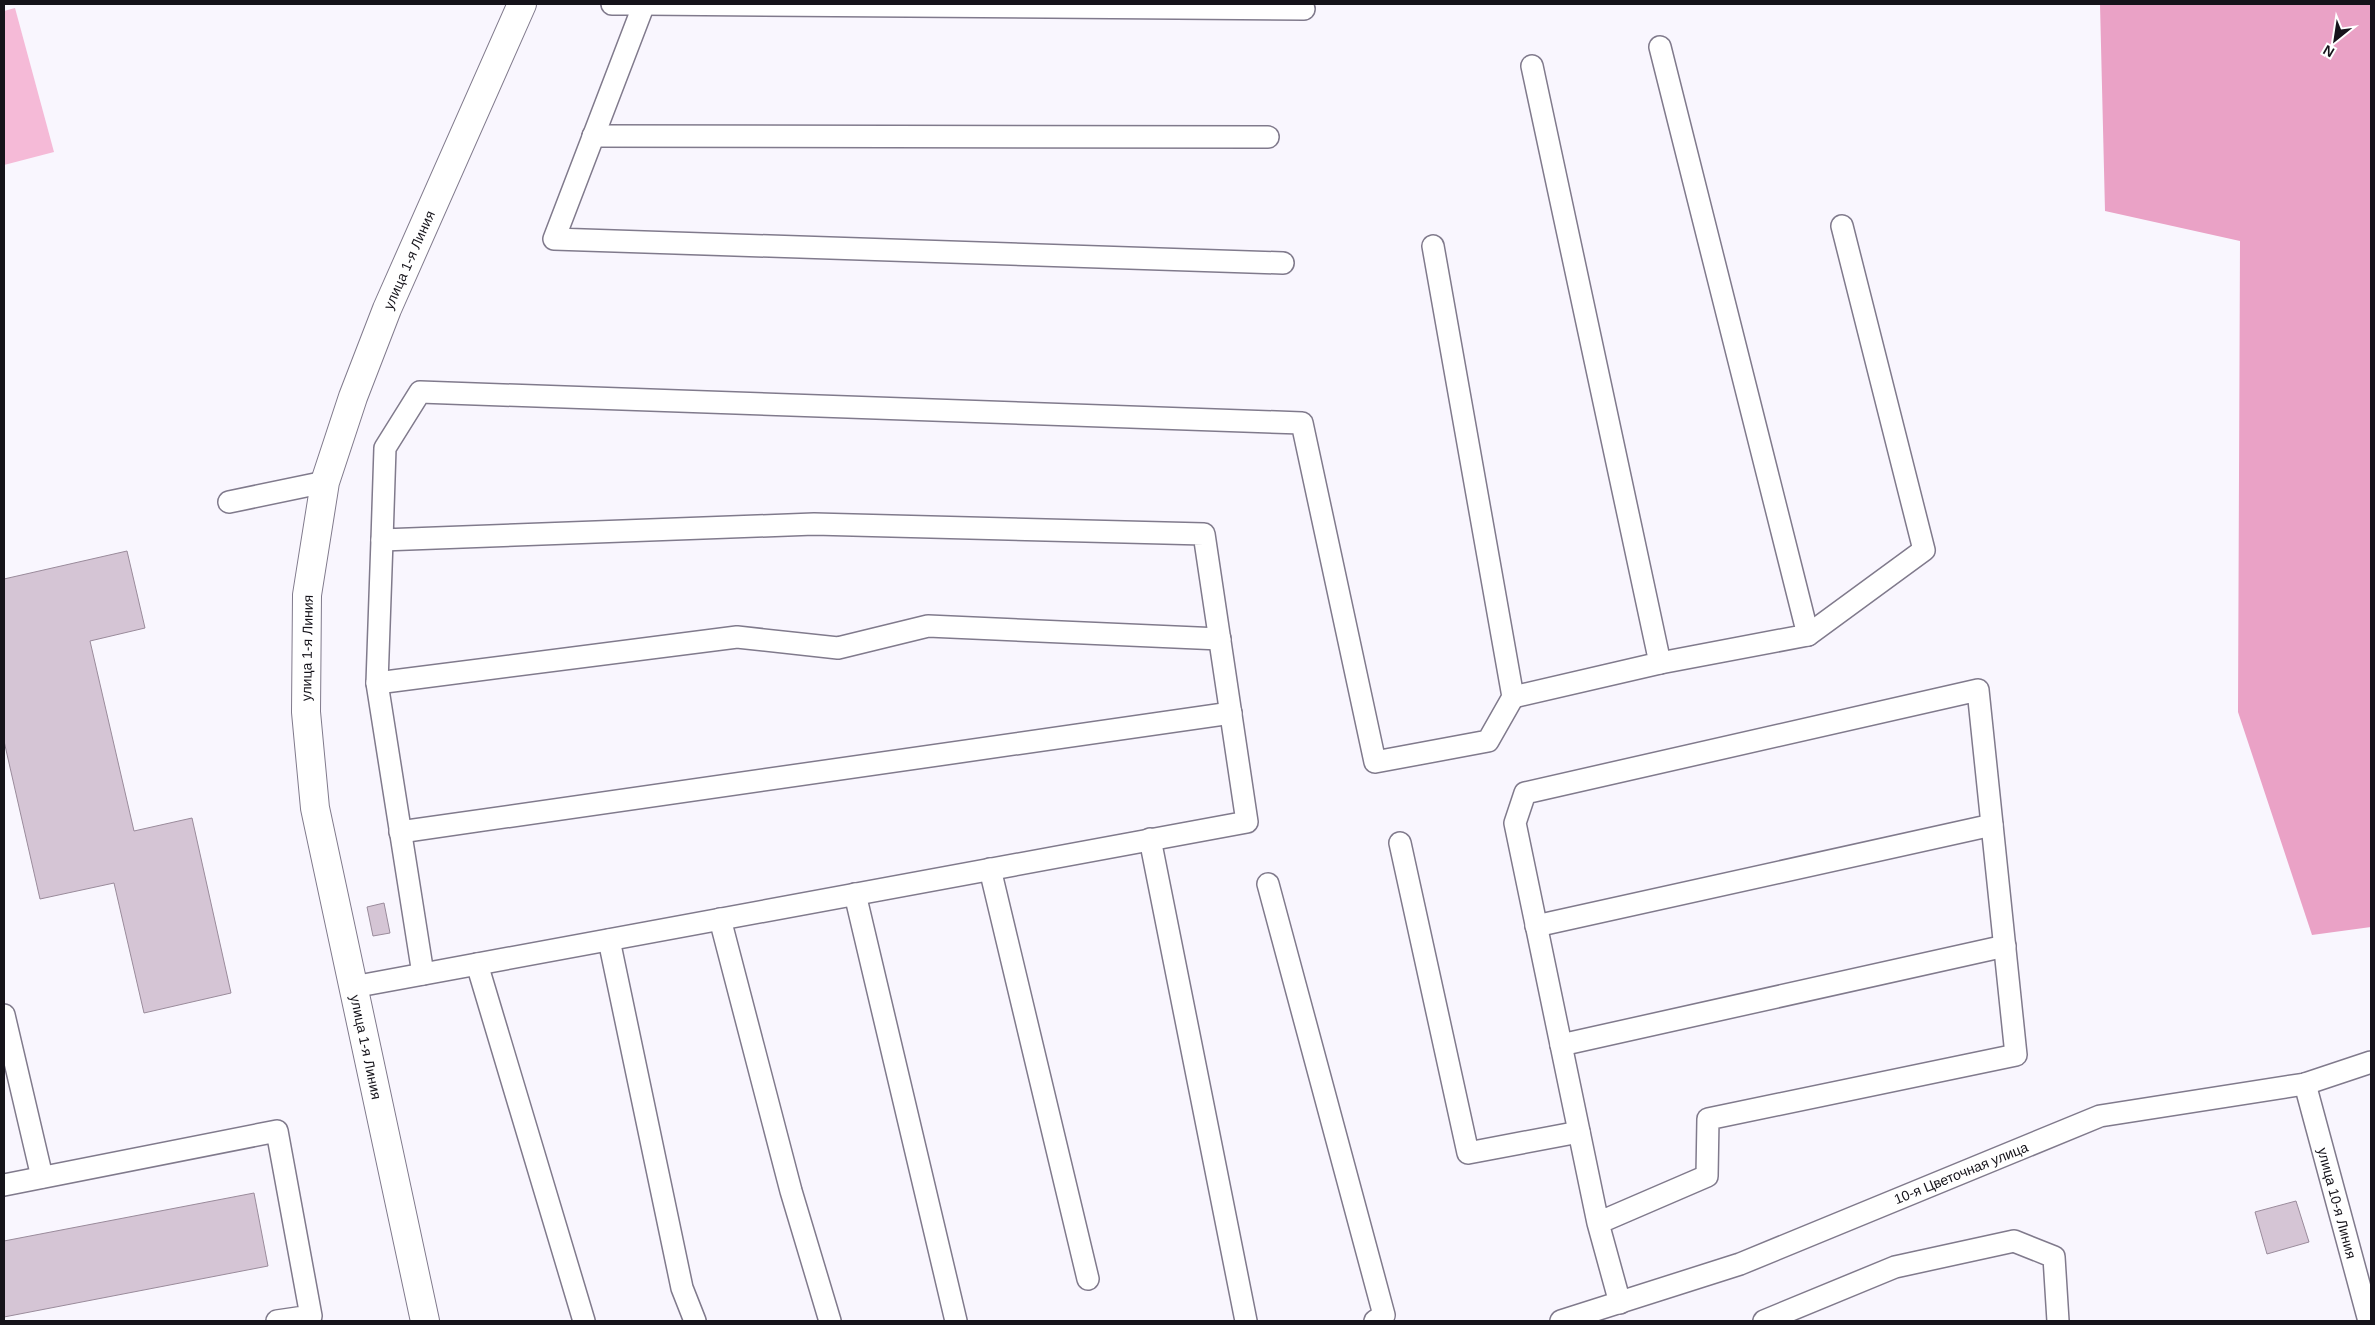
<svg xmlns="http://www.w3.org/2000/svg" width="2375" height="1325" font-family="Helvetica,sans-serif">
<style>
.green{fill:#f5bad7}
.forest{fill:#eaa2c6}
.building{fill:#d5c5d5;stroke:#9a8b9b}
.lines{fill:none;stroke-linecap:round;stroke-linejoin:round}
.service-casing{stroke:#807a8c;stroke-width:24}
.secondary-casing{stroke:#807a8c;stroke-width:30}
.service{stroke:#fff;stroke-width:21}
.secondary{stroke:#fff;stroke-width:28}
.labels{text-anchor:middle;stroke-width:4.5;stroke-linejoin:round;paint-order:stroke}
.street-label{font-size:14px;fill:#15131a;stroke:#fff}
</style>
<rect width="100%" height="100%" fill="#f9f6fe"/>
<polygon class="green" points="15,8 54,152 4,165 4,11"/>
<polygon class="forest" points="2100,4 2371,4 2371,927 2312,935 2238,712 2240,241 2105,211"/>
<g class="building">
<polygon points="127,551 145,628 90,641 134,831 192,818 231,993 144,1013 114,883 40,899 4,741 4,579"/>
<polygon points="384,903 390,933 373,936 367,907"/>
<polygon points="254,1193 268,1266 4,1317 4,1241"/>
<polygon points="2296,1201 2309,1242 2267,1254 2255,1212"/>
</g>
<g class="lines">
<defs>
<g id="service">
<polyline points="612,4 644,4 554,239 1283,263"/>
<polyline points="644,4 1304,9"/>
<polyline points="593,136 1268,137"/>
<polyline points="229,502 325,482"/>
<polyline points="382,540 377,683 423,974"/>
<polyline points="1808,635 1924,550 1842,226"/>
<polyline points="1660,663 1808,635 1660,47"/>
<polyline points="377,683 737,637 838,648 928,626 1220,639"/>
<polyline points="1513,697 1660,663 1532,66"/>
<polyline points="400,832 1231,713"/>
<polyline points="1150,839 1246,1321"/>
<polyline points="1400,843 1468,1153 1579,1132"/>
<polyline points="990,869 1088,1279"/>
<polyline points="1268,884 1384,1315 1375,1321"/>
<polyline points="855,894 956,1321"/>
<polyline points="720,919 791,1191 830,1321"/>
<polyline points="1536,926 1992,825"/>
<polyline points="609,940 682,1288 695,1321"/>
<polyline points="477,964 584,1321"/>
<polyline points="353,987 1247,822 1204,534 814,524 382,540 385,448 420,392 1302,423 1375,762 1488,741 1513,697 1433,246"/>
<polyline points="4,1015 42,1177"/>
<polyline points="1561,1045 2005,946"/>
<polyline points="2305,1084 2369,1321"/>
<polyline points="4,1185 277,1131 311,1316 277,1321"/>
<polyline points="1598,1223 1515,823 1525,793 1978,690 2016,1055 1708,1119 1707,1176 1598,1223 1620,1303"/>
<polyline points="1561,1321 1740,1264 2100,1116 2305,1084 2371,1062"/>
<polyline points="1764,1321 1895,1267 2014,1241 2054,1257 2058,1321"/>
</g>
<polyline id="secondary" points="425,1321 315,808 306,712 307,595 325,482 353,397 387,309 522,4"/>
</defs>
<use href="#service" class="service-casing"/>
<use href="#secondary" class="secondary-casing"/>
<use href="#service" class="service"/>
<use href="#secondary" class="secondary"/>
</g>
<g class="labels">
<g class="street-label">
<text transform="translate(409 260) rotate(-66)" y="5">улица 1-я Линия</text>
<text transform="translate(307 648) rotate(-89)" y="5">улица 1-я Линия</text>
<text transform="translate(366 1047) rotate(78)" y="5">улица 1-я Линия</text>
<text transform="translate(1961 1173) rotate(-22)" y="5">10-я Цветочная улица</text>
<text transform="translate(2337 1203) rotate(75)" y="5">улица 10-я Линия</text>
</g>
</g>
<rect width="2375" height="1325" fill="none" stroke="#15131a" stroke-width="10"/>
<g transform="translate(2335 40) rotate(210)" stroke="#ffffff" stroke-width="4" paint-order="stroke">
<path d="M0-4L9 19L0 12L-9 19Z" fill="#15131a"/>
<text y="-8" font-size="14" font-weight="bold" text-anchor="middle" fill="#15131a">N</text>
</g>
</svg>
